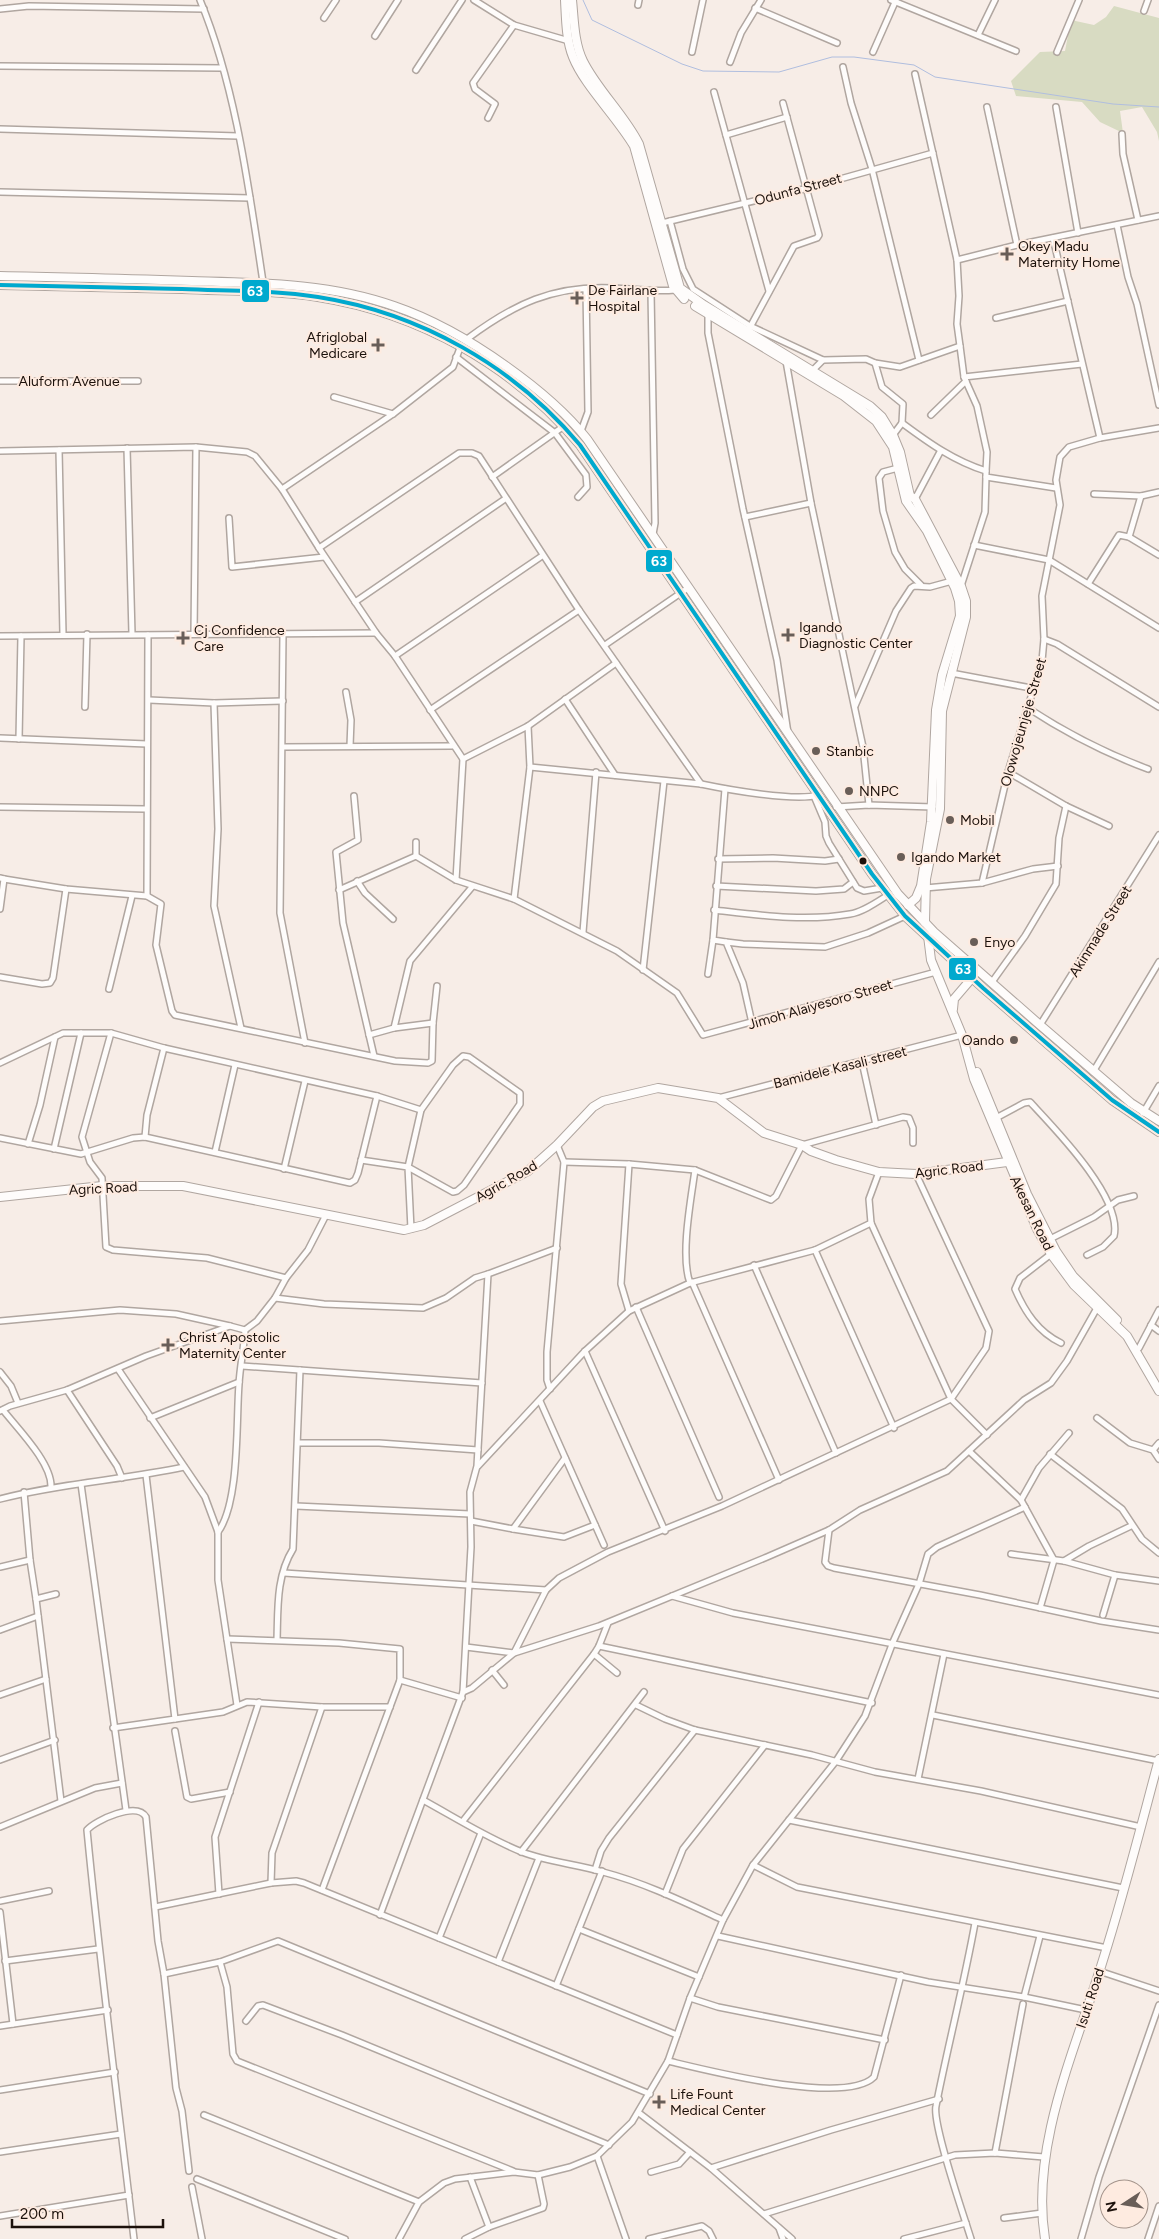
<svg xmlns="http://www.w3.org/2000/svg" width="1159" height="2239" font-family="Figtree,sans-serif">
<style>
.green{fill:#d8dbc2}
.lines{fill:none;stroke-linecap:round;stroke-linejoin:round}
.stream{stroke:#b0bedf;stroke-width:1}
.street-casing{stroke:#b0a6a0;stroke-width:8}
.secondary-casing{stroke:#b0a6a0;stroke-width:10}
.primary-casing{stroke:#b0a6a0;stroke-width:10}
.street{stroke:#fefcfb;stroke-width:5}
.secondary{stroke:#fefcfb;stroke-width:8}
.primary{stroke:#fefcfb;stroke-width:8}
.bus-1-casing{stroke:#feebe0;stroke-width:8}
.bus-1{stroke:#00a9ce;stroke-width:4}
.poi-dot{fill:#695e58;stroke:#feebe0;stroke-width:2}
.bus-dot{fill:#1c110b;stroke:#feebe0;stroke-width:2}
.labels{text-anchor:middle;stroke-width:4;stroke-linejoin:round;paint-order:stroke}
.street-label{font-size:14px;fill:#1c110b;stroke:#feebe0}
.poi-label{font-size:14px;fill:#1c110b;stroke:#feebe0;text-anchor:start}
.line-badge{stroke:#feebe0;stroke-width:2}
.badge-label{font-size:14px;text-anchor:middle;font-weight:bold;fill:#fff}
</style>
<rect width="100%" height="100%" fill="#f7ede7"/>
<polygon class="green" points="1114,6 1159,18 1159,141 1157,132 1142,107 1120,111 1123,133 1100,122 1082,102 1016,96 1011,81 1040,52 1065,51 1071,20 1094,25 1106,17"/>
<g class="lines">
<polyline class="stream" points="583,0 592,20 682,64 703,71 779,72 832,57 854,57 914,65 935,77 1113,104 1159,107"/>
<defs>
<g id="street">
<path d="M200 0C236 87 249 190 263 282"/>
<polyline points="474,0 514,25 569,41"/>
<polyline points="891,0 1016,51"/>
<polyline points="638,5 639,0"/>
<polyline points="755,8 837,43"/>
<polyline points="0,9 29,6 204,9"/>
<polyline points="1144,11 1148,0"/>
<polyline points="324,18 336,0"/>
<polyline points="978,35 995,0"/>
<polyline points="375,36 398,0"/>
<polyline points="692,52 703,0"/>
<polyline points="873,52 896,0"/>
<polyline points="1057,52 1079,0"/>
<polyline points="730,62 741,33 761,0"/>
<polyline points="0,66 222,68"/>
<polyline points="843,67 851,103 872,169 919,360"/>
<polyline points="416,70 462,0"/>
<polyline points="714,92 769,291"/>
<polyline points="987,107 1017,245"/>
<polyline points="1056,107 1078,233"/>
<polyline points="488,118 495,104 475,89 473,83 514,25"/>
<polyline points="0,129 238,136"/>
<polyline points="1122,134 1123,154 1138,220"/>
<polyline points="726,135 787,117"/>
<polyline points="0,192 250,198"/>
<polyline points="670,221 683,269 693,289 750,326 823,360"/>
<polyline points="662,223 808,188 933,153"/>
<polyline points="1117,225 1128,277 1137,304 1159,405"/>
<polyline points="1053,238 1100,438"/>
<polyline points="957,260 1017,245 1159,216"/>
<polyline points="651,292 655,523 653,534"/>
<polyline points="708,314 708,333 743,509 777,660 788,733"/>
<polyline points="996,318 1068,301"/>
<polyline points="748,331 794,246 817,238 819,235 783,103"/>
<path d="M467 339C514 304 553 285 613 288 635 289 654 292 675 290"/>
<polyline points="960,346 964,377 977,406 987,452 986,471"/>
<polyline points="456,357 555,433 586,475 587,487 578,497"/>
<polyline points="786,361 811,503 863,747 869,805"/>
<polyline points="875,363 882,387 903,404 902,423 893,435"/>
<polyline points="813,370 823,360 866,359 875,363 900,367 960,346 957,324 959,296 957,260 915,74"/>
<polyline points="964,377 1082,364"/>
<polyline points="0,381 138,381"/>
<polyline points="334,397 393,414"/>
<polyline points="931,415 966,381"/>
<path d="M902 423C929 443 954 461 986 471V477L1056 488"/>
<polyline points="581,431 588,412 586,289 584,289"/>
<polyline points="127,448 132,634"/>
<polyline points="59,450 63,634"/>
<polyline points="0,451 196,447 247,452 255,456 282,489 319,548 376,633 395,656 463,759 456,880"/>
<polyline points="898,468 883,472 879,478 883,511 895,552 905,569 921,585"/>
<polyline points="492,477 564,426"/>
<polyline points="282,489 393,414 453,367 461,345"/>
<polyline points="1094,494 1141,496 1159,492"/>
<polyline points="915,499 940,452"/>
<polyline points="745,517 811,503"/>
<polyline points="229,518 232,567 324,557"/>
<polyline points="1129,537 1141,496"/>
<polyline points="974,545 1049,560 1159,628"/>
<polyline points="319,548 459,453 472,453 479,456 579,610 701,784"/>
<polyline points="1088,584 1119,535 1129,537 1159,555"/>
<polyline points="961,586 985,512 986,477"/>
<polyline points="355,602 505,499"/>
<polyline points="194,634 196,447"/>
<polyline points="283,634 280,913 305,1043"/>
<polyline points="0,636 376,633"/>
<polyline points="1044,639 1057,644 1159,707"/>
<polyline points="605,645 688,588"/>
<polyline points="395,656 542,556"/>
<polyline points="951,673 1031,688"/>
<polyline points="346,692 351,720 350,746"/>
<polyline points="565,699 615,775"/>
<polyline points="149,700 214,703 283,701"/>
<polyline points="214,703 218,829 214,906 241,1028"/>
<polyline points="855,706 896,611 911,588 914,586 930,587 952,581"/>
<polyline points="85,707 87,634"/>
<path d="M1028 708C1066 733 1105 753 1148 769"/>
<polyline points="430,710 579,610"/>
<polyline points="0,738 147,744"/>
<polyline points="19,739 21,636"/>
<polyline points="283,747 452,746"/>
<polyline points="463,759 528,726 616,663"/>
<path d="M530 767 701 784C725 789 795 802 818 795"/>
<polyline points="1008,772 1066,806 1109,826"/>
<polyline points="725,789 713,940 726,942 743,983 752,1023"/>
<polyline points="354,796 358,840 336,852 343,923 374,1056"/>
<polyline points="814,796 825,822 826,836 829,843 857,888 864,891 882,888"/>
<polyline points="0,807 146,809"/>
<polyline points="836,807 869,805 933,807"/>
<polyline points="416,856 416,842"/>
<polyline points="718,859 773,858 825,861 839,859"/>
<polyline points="0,878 4,879 0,909"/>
<polyline points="4,879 66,889 147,896 161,904 156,945 172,1011 175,1015 395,1061 428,1063 432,1061 433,1023 437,986"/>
<polyline points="357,881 365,893 393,919"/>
<polyline points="982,883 1008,772 1042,661 1044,639 1042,596 1060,505 1056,480 1060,457 1069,447 1100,438 1159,428"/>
<polyline points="716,886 816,891 844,889 853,882"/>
<polyline points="925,888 982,883 1033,869 1058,866"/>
<polyline points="339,890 416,856 456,880 514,899 617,951 677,993 703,1035 936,972"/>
<polyline points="147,896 148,635"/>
<polyline points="514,899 530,767 528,726"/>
<path d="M714 910C758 915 805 922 850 914 863 912 877 902 888 895"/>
<polyline points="583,932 596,772"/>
<polyline points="726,942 743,944 825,947 868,933 905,916"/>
<polyline points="643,970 664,781"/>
<polyline points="708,974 713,940"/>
<polyline points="0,977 42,984 50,983 53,978 66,889"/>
<polyline points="992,982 1025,936 1056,884 1059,838 1066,806"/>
<polyline points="109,989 132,896"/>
<polyline points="1040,1025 1159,835"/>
<polyline points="394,1028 410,961 472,887"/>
<polyline points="111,1033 82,1137 90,1162 102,1178 106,1247 113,1250 207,1258 286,1278"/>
<polyline points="369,1035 394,1028 433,1023"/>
<polygon points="463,1056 469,1057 520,1093 520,1104 464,1185 457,1191 453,1192 408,1167 421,1110 453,1065"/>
<polyline points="862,1062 876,1125"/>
<polyline points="0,1063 63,1033 111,1033 164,1048 377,1096 421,1110"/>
<polyline points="1093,1072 1159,962"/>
<polyline points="718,1098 962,1035"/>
<polyline points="1143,1113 1159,1086"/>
<path d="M996 1118 1024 1103 1030 1102C1055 1129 1123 1198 1114 1236L1103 1247 1087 1255"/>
<polyline points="145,1137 147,1115 164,1048"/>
<polyline points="0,1138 81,1154 133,1138 145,1137 350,1183 355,1180 358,1173 377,1096"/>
<polyline points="28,1144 40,1105 55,1037"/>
<polyline points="54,1149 81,1033"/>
<polyline points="215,1152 235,1065"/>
<polyline points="361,1160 408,1167 411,1229"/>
<polyline points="564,1162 629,1164 695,1170 771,1200 776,1196 802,1145 903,1117 909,1118 913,1128 913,1143"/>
<polyline points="284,1169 305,1081"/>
<polyline points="871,1223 951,1399 987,1435"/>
<polyline points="1050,1239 1094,1217 1118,1200 1134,1196"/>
<polyline points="815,1250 894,1428"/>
<path d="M1051 1254 1020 1278 1015 1289C1025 1312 1038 1332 1061 1343"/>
<polyline points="754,1265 836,1453"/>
<polyline points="692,1282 779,1480"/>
<path d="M690 1283C680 1256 691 1199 695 1170"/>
<polyline points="275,1298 324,1304 423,1308 446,1298 475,1278 488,1274"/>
<polyline points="636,1307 719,1497"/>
<polyline points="629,1311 621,1284 629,1164"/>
<polyline points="0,1321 120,1310 176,1314 230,1326"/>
<polyline points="1151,1325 1159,1331"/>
<polyline points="1139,1348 1159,1310"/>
<polyline points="585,1351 665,1531"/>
<polyline points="242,1366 482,1383"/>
<polyline points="118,1369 205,1497 218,1532 218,1580 237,1705"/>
<polyline points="0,1372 11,1386 18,1403"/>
<polyline points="550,1389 547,1380 547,1352 564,1162 557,1145"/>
<polyline points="67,1390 117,1466 122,1478"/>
<polyline points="540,1401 604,1545"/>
<path d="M3 1410C18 1429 52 1463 51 1487"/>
<polyline points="0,1411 10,1406 67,1390 146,1356 230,1326 245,1330"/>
<polyline points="150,1418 239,1382"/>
<polyline points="1097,1418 1130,1443 1153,1450 1159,1459"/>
<polyline points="298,1443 379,1443 478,1450"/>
<polyline points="1153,1450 1159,1443"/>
<polyline points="969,1451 1021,1500 1054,1560 1040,1608"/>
<polyline points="1050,1454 1122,1509 1142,1539 1159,1553"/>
<polyline points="565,1458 513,1529 564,1537 595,1525"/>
<polyline points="478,1466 585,1351 629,1311 690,1283 815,1250 871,1223 869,1199 879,1172"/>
<polyline points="81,1484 126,1810"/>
<polyline points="24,1492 30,1560 36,1599 56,1594"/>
<path d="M0 1499C61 1483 123 1480 184 1467"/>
<polyline points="1021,1500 1039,1468 1069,1433"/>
<polyline points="296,1506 470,1514"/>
<polyline points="471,1521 513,1529"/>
<polyline points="829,1530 825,1562 828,1566 834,1568 980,1595 1101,1621 1159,1630"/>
<path d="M218 1532C240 1502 236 1421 239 1384 240 1366 244 1348 245 1330L257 1321 275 1298 286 1278 308 1250 326 1215"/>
<polyline points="1011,1554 1064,1561 1115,1575 1159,1581"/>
<polyline points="1064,1561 1089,1546 1131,1526"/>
<polyline points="0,1567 30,1560"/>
<polyline points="284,1573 546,1590"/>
<polyline points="672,1596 733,1613 1159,1695"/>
<polyline points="36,1599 61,1801"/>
<polyline points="1103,1615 1115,1575"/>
<polyline points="0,1630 38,1616"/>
<polyline points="227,1639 339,1643 400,1649 400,1680 322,1890"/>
<path d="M277 1640C278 1609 276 1576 293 1549L300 1370"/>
<polyline points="599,1646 872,1703"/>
<polyline points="466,1647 514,1653 546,1590 559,1578 608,1552 722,1506 951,1399 986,1348 989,1331 916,1174"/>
<polyline points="594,1654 617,1673"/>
<polyline points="492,1670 504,1685"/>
<polyline points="400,1680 462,1698"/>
<polyline points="463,1692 472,1688 514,1653 599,1626 767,1557 829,1530 860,1510 947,1471 1024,1400 1051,1383 1067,1361 1097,1308"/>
<polyline points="0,1695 46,1679"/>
<polyline points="636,1705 665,1719 695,1730 812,1755 875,1772 981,1791 1141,1827"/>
<polyline points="933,1715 1159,1761"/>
<polyline points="175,1719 223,1712 247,1702 322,1707 390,1707"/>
<polyline points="113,1728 175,1719 146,1475"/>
<polyline points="175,1731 187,1797 191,1799 230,1792"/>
<polyline points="0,1760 55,1740"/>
<polyline points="918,1779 944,1654"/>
<path d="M423 1800C456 1818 487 1838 522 1852 548 1862 576 1864 603 1872 645 1883 684 1902 723 1920"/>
<polyline points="789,1820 1123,1888"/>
<polyline points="463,1821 594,1654 599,1646 608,1623"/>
<polyline points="0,1827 95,1788 122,1783"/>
<polyline points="521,1852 644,1692"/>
<polyline points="753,1865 797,1887 1107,1948"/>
<polyline points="595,1870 601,1851 609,1838 695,1730"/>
<polyline points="271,1883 272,1853 322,1707"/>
<polyline points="219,1894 215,1837 259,1702"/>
<polyline points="665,1894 683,1849 765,1745"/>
<polyline points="0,1901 49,1891"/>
<polyline points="155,1907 271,1883 296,1881 304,1883 677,2035"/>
<polyline points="0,1912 13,2024"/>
<polyline points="380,1915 463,1692 471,1547 470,1492 477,1466 488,1274 557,1248"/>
<polyline points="579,1929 699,1977"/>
<polyline points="718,1936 928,1982 1024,1997 1086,2010"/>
<polyline points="439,1938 481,1833"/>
<polyline points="5,1961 98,1949"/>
<polyline points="220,1962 227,1987 233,2054 237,2061 513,2171"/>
<polyline points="498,1962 539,1858"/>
<polyline points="1099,1971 1159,1991"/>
<polyline points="164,1974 220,1962 278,1941 650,2094"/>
<polyline points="556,1986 602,1871"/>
<polyline points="1024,1997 1040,1936"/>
<polyline points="690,1998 718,2007 885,2040"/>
<polyline points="246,2021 258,2006 263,2005 342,2035 609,2145"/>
<polyline points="0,2026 108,2010"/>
<path d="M668 2061C706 2070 845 2106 874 2077L901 1975"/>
<polyline points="0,2090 115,2072"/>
<polyline points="639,2113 711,2168 792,2239"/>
<polyline points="204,2115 419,2202"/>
<polyline points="0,2152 121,2134"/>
<polyline points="995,2153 1023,2004"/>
<polyline points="597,2156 626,2239"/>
<polyline points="711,2168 831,2130 939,2099"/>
<polyline points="651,2172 679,2164 690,2152"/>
<polyline points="470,2177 489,2227"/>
<polyline points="197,2179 345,2239"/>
<polyline points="192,2187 202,2239"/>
<polyline points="764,2214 955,2155 995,2153 1044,2157"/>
<polyline points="0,2216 129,2195"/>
<polyline points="1004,2218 1042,2213"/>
<polyline points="779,2228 783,2239"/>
<path d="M134 2239C118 2103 100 1966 87 1830 96 1820 137 1801 146 1817L158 1941 164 1974 176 2088 182 2111 189 2171"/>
<polyline points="399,2239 419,2202 444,2183 455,2179 514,2172 538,2175 570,2167 597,2156 632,2122 668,2061 690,1998 723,1920 753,1865 836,1761 865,1716 893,1642 919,1584 928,1554 937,1547 1025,1507"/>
<polyline points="465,2239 489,2227 543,2208 544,2204 538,2175"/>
<polyline points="649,2239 702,2226 709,2231 713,2239"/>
<polyline points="904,2239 966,2223"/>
<path d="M971 2239C964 2216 932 2124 936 2106 948 2045 964 1984 975 1923"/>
<polyline points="1081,2239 1099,2177 1159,2005"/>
<polyline points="1148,2239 1159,2206"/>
</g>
<g id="secondary">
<path d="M565 0C566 18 566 40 573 57 584 85 617 117 634 146L673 286 684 299"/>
<path d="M572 0C574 19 574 43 583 61 598 91 624 114 639 144L680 288 704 305 870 406 882 417 893 435 900 452 910 496 915 499 961 586 966 601V617L942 711 940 809 926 879 925 922"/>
<polyline points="695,306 844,396 876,421 893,447 906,501 927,531 955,588 959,601 960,616 942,675 936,710 931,822 921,886 916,898 908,905"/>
<polyline points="928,936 931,960 962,1035 974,1079 1037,1229 1051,1254 1074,1285 1127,1336 1159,1391"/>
<polyline points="953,1009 954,999 972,978"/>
<polyline points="977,1072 1027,1194 1056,1251 1073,1276 1117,1320"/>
<polyline points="0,1197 102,1186 183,1186 404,1230 424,1225 528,1171 557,1145 593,1107 603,1101 658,1088 718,1098 764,1133 802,1145 811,1151 836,1160 879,1172 916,1174 1007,1162"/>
<path d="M1045 2239C1030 2146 1076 2048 1103 1960 1124 1894 1141 1826 1159 1759"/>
</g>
<g id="primary">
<path d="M0 276C64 277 128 279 192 281 261 283 329 283 394 306 435 320 471 341 506 366 537 388 564 410 587 439L898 894 934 932 1040 1025 1131 1103 1159 1121"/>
<path d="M0 285C61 286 121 288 182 289 227 291 274 290 318 297 420 313 514 366 580 445L872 874 905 916 983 988 1112 1100 1159 1132"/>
</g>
</defs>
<use href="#street" class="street-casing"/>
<use href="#secondary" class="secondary-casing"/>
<use href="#primary" class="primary-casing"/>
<use href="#street" class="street"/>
<use href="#secondary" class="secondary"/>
<use href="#primary" class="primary"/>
<defs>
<path id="bus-1" d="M0 285C61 286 121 288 182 289 227 291 274 290 318 297 420 313 514 366 580 445L872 874 905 916 983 988 1112 1100 1159 1132"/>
</defs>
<use href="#bus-1" class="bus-1-casing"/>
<use href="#bus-1" class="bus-1"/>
</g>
<g class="poi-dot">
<path d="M1004.5 246.5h5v5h5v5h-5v5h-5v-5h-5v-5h5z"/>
<path d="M574.5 290.5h5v5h5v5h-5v5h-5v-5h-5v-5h5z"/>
<path d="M375.5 337.5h5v5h5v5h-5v5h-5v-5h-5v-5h5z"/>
<path d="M785.5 627.5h5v5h5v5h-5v5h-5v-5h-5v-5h5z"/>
<path d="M180.5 630.5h5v5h5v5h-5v5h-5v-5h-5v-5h5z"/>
<circle cx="816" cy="751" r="5"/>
<circle cx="849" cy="791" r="5"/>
<circle cx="950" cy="820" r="5"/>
<circle cx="901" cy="857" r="5"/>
<circle cx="974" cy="942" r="5"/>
<circle cx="1014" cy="1040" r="5"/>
<path d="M165.5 1337.5h5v5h5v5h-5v5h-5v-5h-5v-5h5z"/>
<path d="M656.5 2094.5h5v5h5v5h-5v5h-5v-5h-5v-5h5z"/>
</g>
<circle class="bus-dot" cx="863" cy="861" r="4.5"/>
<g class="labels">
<g class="street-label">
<text transform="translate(798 189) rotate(-15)" y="5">Odunfa Street</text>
<text x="69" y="386">Aluform Avenue</text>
<text transform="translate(1023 722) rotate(-74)" y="5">Olowojeunjeje Street</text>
<text transform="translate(1100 931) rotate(-58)" y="5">Akinmade Street</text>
<text transform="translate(820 1004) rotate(-16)" y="5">Jimoh Alaiyesoro Street</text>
<text transform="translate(840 1067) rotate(-14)" y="5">Bamidele Kasali street</text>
<text transform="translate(949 1169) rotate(-7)" y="5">Agric Road</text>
<text transform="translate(506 1181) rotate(-30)" y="5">Agric Road</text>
<text transform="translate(103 1188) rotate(-3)" y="5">Agric Road</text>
<text transform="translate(1032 1213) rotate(64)" y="5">Akesan Road</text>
<text transform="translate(1090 1998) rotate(-72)" y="5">Isuti Road</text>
</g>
<g class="poi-label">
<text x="1018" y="251">Okey Madu<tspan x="1018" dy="16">Maternity Home</tspan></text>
<text x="588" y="295">De Fairlane<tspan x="588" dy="16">Hospital</tspan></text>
<text x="367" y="342" text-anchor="end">Afriglobal<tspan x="367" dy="16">Medicare</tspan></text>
<text x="799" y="632">Igando<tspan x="799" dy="16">Diagnostic Center</tspan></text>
<text x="194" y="635">Cj Confidence<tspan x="194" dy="16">Care</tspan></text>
<text x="826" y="756">Stanbic</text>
<text x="859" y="796">NNPC</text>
<text x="960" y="825">Mobil</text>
<text x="911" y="862">Igando Market</text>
<text x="984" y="947">Enyo</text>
<text x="1004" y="1045" text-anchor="end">Oando</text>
<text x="179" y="1342">Christ Apostolic<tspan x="179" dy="16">Maternity Center</tspan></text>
<text x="670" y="2099">Life Fount<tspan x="670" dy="16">Medical Center</tspan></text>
</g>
</g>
<g class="line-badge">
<rect x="241" y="279" width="29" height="24" rx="5" fill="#00a9ce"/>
<rect x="645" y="549" width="28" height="24" rx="5" fill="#00a9ce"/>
<rect x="948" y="957" width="29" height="24" rx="5" fill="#00a9ce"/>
</g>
<g class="badge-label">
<text x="255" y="296">63</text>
<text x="659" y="566">63</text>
<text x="963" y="974">63</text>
</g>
<g transform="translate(1124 2204) rotate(258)"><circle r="24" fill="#feebe0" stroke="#a4948b"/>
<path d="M0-4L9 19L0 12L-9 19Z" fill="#695e58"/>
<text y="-8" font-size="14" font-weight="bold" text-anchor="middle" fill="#1c110b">N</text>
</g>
<path d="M12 2219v8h151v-8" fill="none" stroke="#1c110b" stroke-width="2.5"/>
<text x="20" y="2219" font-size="15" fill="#1c110b" stroke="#feebe0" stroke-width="4" paint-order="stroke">200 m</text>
</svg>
